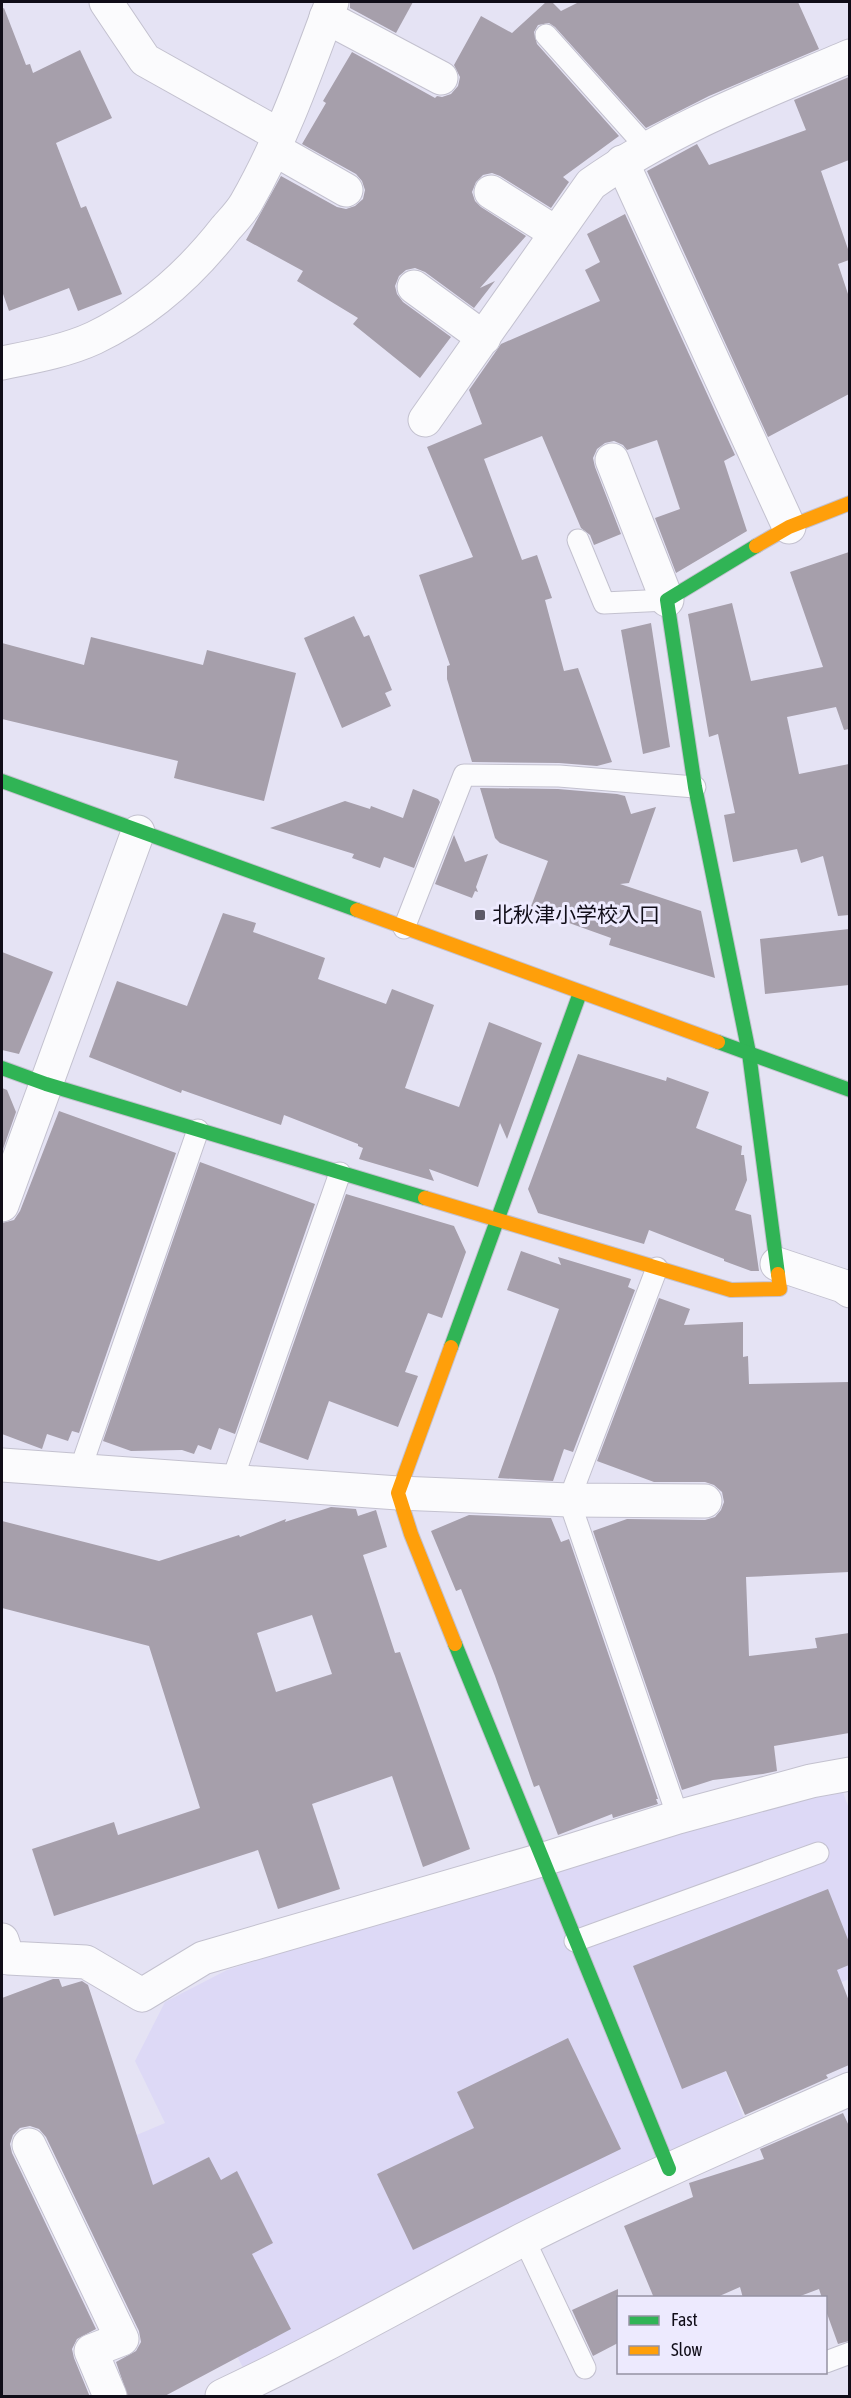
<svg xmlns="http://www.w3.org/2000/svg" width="851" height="2398" font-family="'Asap Condensed','Noto Sans JP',sans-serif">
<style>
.built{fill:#ddd9f6}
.building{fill:#a69fab;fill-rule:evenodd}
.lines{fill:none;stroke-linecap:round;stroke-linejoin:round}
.lane-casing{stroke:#c3c1cf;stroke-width:23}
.street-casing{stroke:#c3c1cf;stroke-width:35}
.fast-casing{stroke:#c3c1cf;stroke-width:16}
.slow-casing{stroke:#c3c1cf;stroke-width:16}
.lane{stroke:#fbfbfd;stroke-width:21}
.street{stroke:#fbfbfd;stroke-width:33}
.fast{stroke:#30b455;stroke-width:14}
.slow{stroke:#ff9f0a;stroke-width:14}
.poi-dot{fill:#5b5865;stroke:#edeafe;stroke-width:2}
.labels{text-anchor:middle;stroke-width:6;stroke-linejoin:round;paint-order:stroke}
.poi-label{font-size:21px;fill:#100d18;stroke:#edeafe;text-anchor:start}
</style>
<rect width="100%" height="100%" fill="#e5e3f4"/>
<polygon class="built" points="837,1776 849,1809 849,1979 712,2038 750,2133 251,2383 125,2140 165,2123 135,2061 165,2002 227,1970"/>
<g class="building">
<polygon points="350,2 413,2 396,33 350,8"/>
<polygon points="546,2 552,2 561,11 579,2 798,2 819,49 709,96 646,128 555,27 549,23 538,25 534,32 537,44 619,136 563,177 569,182 551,208 500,176 492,173 483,175 476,182 472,192 475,201 481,207 526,236 480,288 495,281 474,308 425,272 415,268 406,270 399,276 395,286 397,294 403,302 451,337 420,378 353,324 358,318 297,281 303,271 246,240 281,176 337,207 346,209 355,206 363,199 365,190 362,181 356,174 302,144 326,103 323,101 352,52 435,98 437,96 442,97 451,94 458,86 460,77 454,65 481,16 512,33"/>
<polygon points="4,8 26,65 30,64 33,73 80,50 112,118 56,143 81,208 86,206 122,294 78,311 69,288 9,311 2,291 2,9"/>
<polygon points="849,77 849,160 821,171 849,252 849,260 838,264 849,297 849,394 768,437 647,171 697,144 709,165 806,130 794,100"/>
<polygon points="625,214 735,455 724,461 747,531 676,573 655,518 680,509 657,440 627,450 623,445 614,441 605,443 597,449 593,458 595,467 621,534 594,545 590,535 581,528 542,436 484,459 522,560 537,555 552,598 545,600 564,671 578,668 612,762 597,766 559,763 472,762 447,679 447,666 450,665 419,575 473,557 427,447 482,424 469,390 501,344 600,301 585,270 600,262 587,234"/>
<polygon points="849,552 849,729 844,730 836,707 787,717 799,774 849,764 849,915 838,916 823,856 801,863 797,849 733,862 724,815 735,813 718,734 709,737 688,614 732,603 751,681 823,667 790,572"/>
<polygon points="354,616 364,637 369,635 392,690 385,693 391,706 342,728 304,638"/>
<polygon points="651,623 670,747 643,754 621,630"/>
<polygon points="91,637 203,665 207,650 296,673 264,801 174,778 178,761 2,719 2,643 84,665"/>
<polygon points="480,788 558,789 617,794 625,796 631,814 656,807 629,883 620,884 701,911 715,978 609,945 611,938 530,909 548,861 500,843 495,838"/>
<polygon points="413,789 438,799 440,802 414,868 384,857 380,868 352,858 354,854 270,828 345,801 370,809 371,806 403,818"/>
<polygon points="454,835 465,862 488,854 476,887 478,892 475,891 472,898 435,884"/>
<polygon points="223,913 256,923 253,932 325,958 318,979 386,1004 392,989 434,1005 405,1088 459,1107 489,1022 542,1043 507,1139 500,1123 478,1187 429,1169 434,1181 359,1159 363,1148 358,1146 358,1144 284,1115 281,1125 182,1090 181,1093 89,1057 117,981 187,1006"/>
<polygon points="849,929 849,985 765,994 760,939"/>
<polygon points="2,952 53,972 19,1054 2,1050"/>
<polygon points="578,1054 666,1081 667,1077 709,1092 696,1128 742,1146 741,1155 744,1155 747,1180 735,1210 751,1215 759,1271 751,1271 724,1261 724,1259 649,1230 644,1244 538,1213 528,1189"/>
<polygon points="2,1088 7,1090 16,1112 2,1152"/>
<polygon points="59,1111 176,1153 79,1433 72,1431 68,1441 47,1434 42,1449 2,1434 2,1223 14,1220 20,1211"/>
<polygon points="200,1162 315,1204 235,1434 219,1428 211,1450 198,1445 194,1454 182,1450 131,1451 103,1441"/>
<polygon points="346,1194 454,1226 466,1252 442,1318 428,1313 405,1372 418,1376 398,1427 329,1401 308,1460 259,1442"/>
<polygon points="521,1251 561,1265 558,1257 631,1279 628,1287 635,1290 573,1452 564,1449 553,1481 498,1478 559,1309 507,1290"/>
<polygon points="659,1298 690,1309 684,1325 743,1322 743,1357 748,1356 749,1384 849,1382 849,1572 746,1577 749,1656 817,1648 815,1638 849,1633 849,1733 774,1746 777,1771 763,1774 713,1780 682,1790 593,1531 627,1519 705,1520 715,1517 721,1510 724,1502 722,1492 714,1485 705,1482 654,1482 597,1461"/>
<path d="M331 1507 356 1509 358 1516 376 1510 387 1547 363 1555 395 1653 400 1652 470 1849 423 1867 392 1776 312 1804 340 1889 278 1909 258 1850 54 1916 32 1849 114 1822 118 1835 200 1808 149 1646 2 1608V1521L159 1561 239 1535 240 1537 286 1519 285 1522ZM312 1615 332 1674 276 1692 257 1633Z"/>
<polygon points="469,1515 551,1518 561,1542 569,1539 658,1799 656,1799 658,1804 613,1818 612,1814 558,1835 539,1785 534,1787 495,1676 461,1589 456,1591 431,1531"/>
<polygon points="828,1889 849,1942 849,1965 837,1970 849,2001 849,2065 826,2075 828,2078 745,2115 726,2071 682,2089 633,1966"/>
<polygon points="53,1979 59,1979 62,1987 82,1981 88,1985 153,2185 209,2157 221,2180 237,2171 273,2243 252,2254 291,2329 163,2397 128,2397 116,2362 136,2351 141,2342 139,2331 46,2137 39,2129 30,2126 20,2128 13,2135 10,2144 12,2153 96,2329 77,2339 72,2349 74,2358 90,2397 2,2397 2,1998"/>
<polygon points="568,2038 621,2149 413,2250 377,2174 474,2128 457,2092"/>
<polygon points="843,2113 849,2126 849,2341 838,2344 825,2308 825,2298 822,2298 819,2289 795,2298 743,2298 740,2287 715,2298 654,2298 624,2226 693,2197 689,2183 764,2159 760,2149"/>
<polygon points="618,2289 618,2343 593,2356 572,2310"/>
</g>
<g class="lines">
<defs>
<g id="lane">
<polyline points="546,35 648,149"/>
<polyline points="578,540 604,603 667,600"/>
<polyline points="404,928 464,775 559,776 695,787"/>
<polyline points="657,1268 569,1500 678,1817"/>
<polyline points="80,1470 198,1130"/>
<polyline points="232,1481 340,1173"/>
<polyline points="575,1941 818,1853"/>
<polyline points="524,2239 585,2368"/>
<polyline points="826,2362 850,2353"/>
</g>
<g id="street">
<polyline points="106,2 145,60 279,135"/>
<polyline points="326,17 441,78"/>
<polyline points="274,149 346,190"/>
<polyline points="622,162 789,527"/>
<polyline points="491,192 556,233"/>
<polyline points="414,287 484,338"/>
<path d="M2 363C32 357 66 351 94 338 146 313 191 273 226 228 233 220 241 212 246 203 282 140 307 69 332 2"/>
<path d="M425 420 591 184C670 128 761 94 850 56"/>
<polyline points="612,460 667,600"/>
<polyline points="2,1205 138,832"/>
<polyline points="777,1264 843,1286 850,1291"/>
<polyline points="2,1465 398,1493 569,1500 705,1501"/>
<polyline points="2,1940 8,1958 86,1962 142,1995 203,1958 541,1860 678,1817 811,1781 850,1774"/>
<polyline points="29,2145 122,2339 91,2351 110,2396"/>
<path d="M222 2396C325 2348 423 2291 524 2239 631 2185 740 2138 850 2089"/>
</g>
<g id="fast">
<polyline points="756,546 667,600 695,787 749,1053 778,1274"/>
<polyline points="2,781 357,910"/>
<polyline points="718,1042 850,1090"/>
<polyline points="2,1068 46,1084 425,1198"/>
<polyline points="451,1347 580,993"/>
<polyline points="455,1644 669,2169"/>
</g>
<g id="slow">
<polyline points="756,546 789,527 850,503"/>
<polyline points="357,910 718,1042"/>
<polyline points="425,1198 731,1290 780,1289 778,1274"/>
<polyline points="451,1347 398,1493 411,1534 455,1644"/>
</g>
</defs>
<use href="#lane" class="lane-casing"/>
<use href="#street" class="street-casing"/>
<use href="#fast" class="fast-casing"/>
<use href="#slow" class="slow-casing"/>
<use href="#lane" class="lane"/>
<use href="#street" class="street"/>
<use href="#fast" class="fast"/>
<use href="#slow" class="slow"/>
</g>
<rect class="poi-dot" x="474" y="909" width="12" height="12" rx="3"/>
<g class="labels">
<g class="poi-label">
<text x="492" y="922">北秋津小学校入口</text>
</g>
</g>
<rect width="851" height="2398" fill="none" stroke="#100d18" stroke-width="6"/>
<rect x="617" y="2296" width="210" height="78" fill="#edeafe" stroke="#9592a2" stroke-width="1.5"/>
<rect x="629" y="2316" width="30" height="9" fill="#30b455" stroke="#9592a2" stroke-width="1.5"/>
<text x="671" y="2326" font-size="18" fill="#100d18">Fast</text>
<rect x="629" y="2346" width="30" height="9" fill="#ff9f0a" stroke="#9592a2" stroke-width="1.5"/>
<text x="671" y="2356" font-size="18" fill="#100d18">Slow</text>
</svg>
